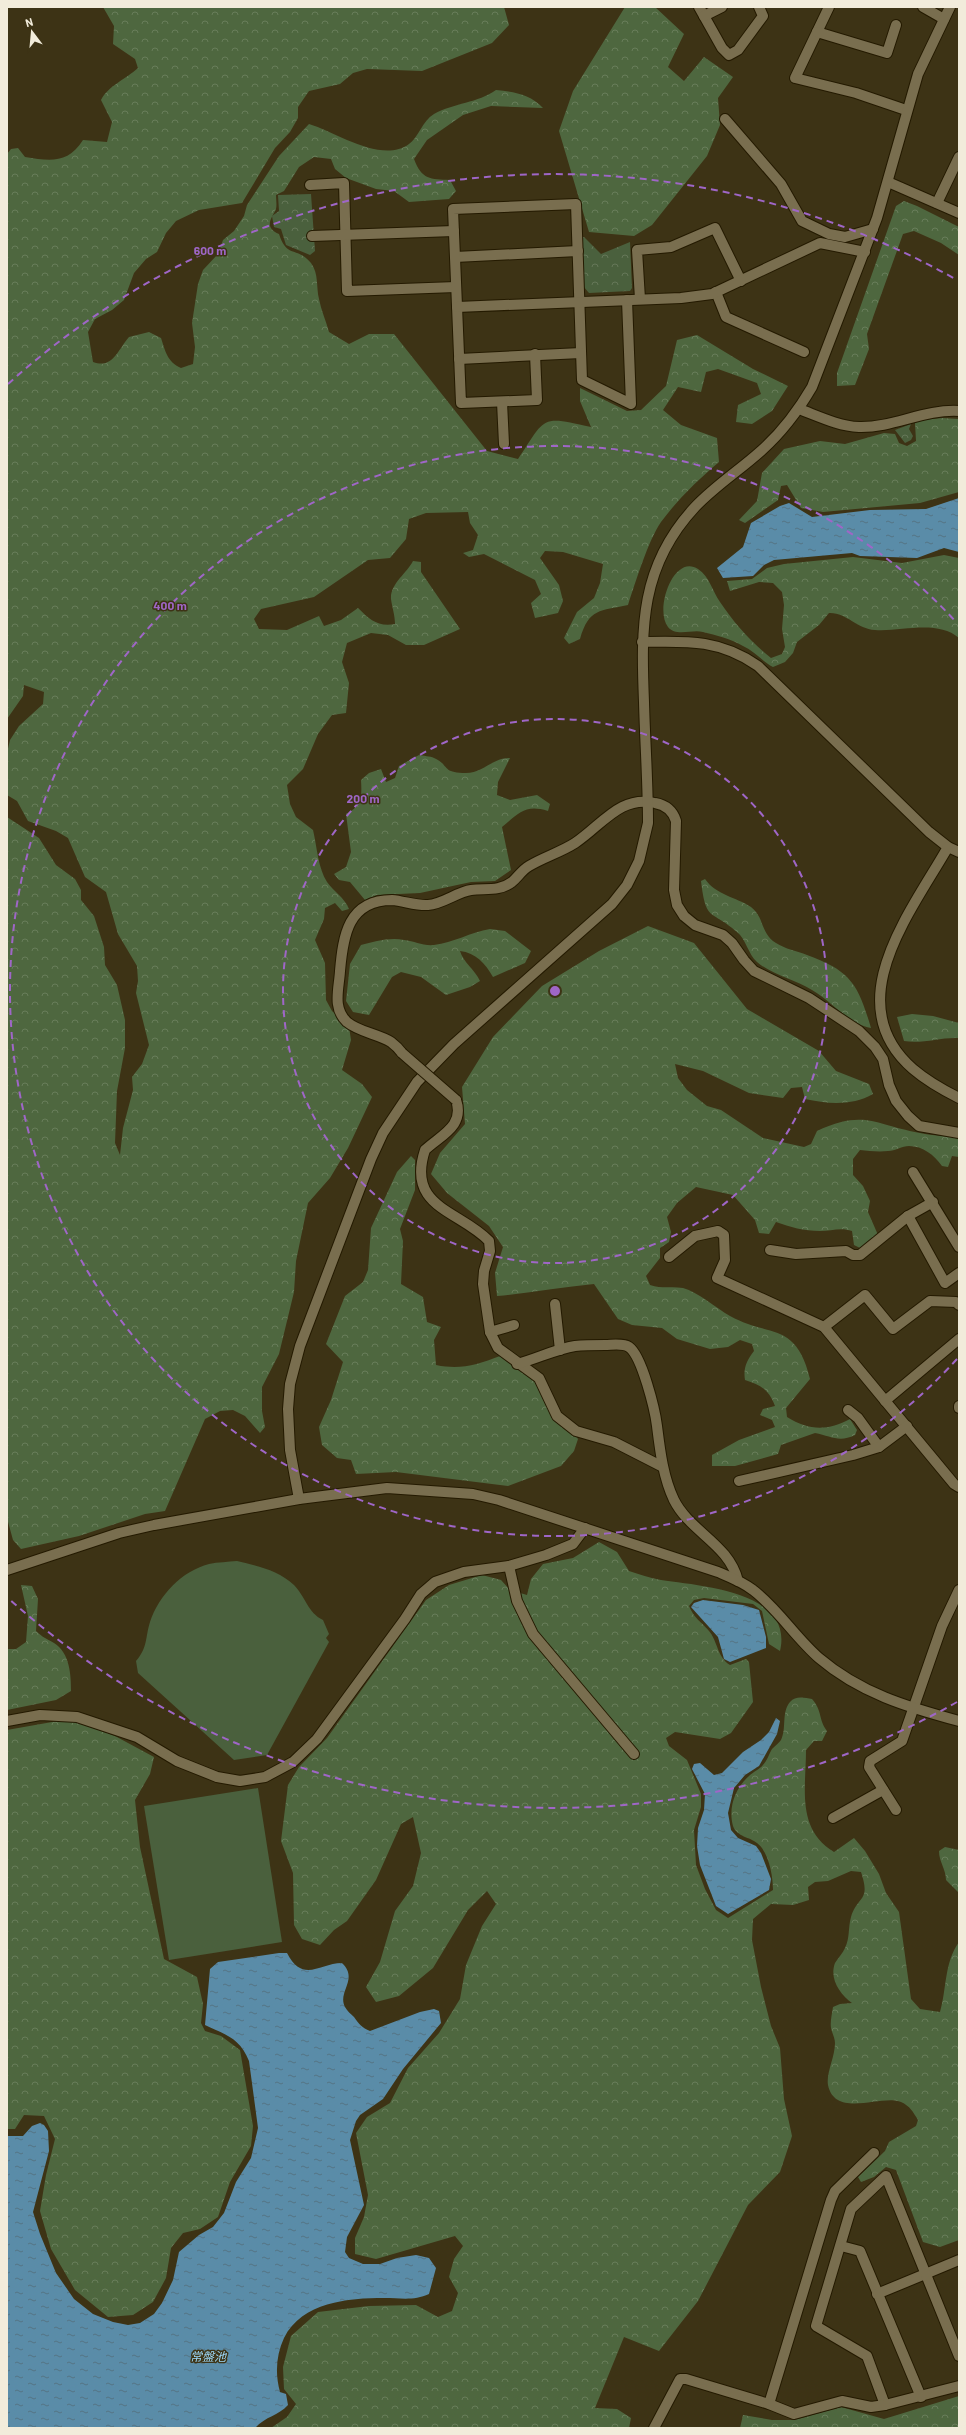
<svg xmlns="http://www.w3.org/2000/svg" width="966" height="2435" font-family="Barlow,'Noto Sans JP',sans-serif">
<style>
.forest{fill:url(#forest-crowns)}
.park{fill:url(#park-crowns)}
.pitch{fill:#4a603d}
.water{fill:url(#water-ripples)}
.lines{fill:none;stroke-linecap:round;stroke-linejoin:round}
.minor-casing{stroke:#241a00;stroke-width:12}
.tertiary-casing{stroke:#241a00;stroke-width:12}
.minor{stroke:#796e4f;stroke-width:10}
.tertiary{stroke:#796e4f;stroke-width:10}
.minor-bridge-casing{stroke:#241a00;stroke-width:12;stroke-linecap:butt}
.minor-bridge{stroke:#796e4f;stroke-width:10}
.ring{fill:none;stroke:#9f66c7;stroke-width:2;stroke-dasharray:7 5}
.labels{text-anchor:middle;stroke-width:3;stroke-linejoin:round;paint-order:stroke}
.water-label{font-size:12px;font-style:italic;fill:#9ddafc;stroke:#3d3315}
.centre{fill:#9f66c7;stroke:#3d3315;stroke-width:2}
.ring-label{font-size:12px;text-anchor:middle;font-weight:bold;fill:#9f66c7;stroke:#3d3315;stroke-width:3;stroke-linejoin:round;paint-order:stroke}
</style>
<defs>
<pattern id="forest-crowns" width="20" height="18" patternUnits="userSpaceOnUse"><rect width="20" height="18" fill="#4e673f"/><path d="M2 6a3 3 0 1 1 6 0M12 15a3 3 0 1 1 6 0" fill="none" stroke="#687d5a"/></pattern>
<pattern id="park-crowns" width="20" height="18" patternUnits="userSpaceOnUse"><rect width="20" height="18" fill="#4a603d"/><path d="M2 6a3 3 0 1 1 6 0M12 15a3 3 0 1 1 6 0" fill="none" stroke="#657758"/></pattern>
<pattern id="water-ripples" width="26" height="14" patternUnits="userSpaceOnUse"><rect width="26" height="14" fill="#5a8ca8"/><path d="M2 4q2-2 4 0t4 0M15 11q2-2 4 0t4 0" fill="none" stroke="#547484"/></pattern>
</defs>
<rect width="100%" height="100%" fill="#3d3315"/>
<g class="forest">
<path d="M100 7H504L509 25 492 43 422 71 367 69 353 73 340 84 309 91 298 107V118L290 132 275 148 242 203 199 210 176 221 166 233 157 252 146 259 134 273 124 300 112 310 95 319 88 332 93 362C113 369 117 351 129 337L149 332 161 338C165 350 167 362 181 368L193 364 195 347 192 323 198 284 203 270 218 254 223 240 234 231 244 216 247 205 279 156 309 124C338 133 382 164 409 144 419 137 422 121 434 114 454 103 478 103 496 90 514 92 530 94 543 108L491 106 463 115 427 140 414 159C422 180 430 179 450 180L456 191 449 199 409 202 394 191 376 189 346 178 335 169 331 159 314 157 299 167 284 191 276 195C276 199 277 205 276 209 272 218 263 227 279 234 287 259 297 246 311 263 319 274 316 287 319 299 321 310 326 321 329 332L349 344 369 334H394L487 451 518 459C546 417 540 415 591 427L580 401V388L627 411 641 410 666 386 677 340 697 335 753 369 788 386 772 411 752 424 736 422 738 405 761 394 757 383 718 369 706 372 701 392 678 387 663 410 681 425 717 438 719 462C698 480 678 499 661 522 648 541 636 581 628 605 600 611 589 608 580 639L569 644 564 638 577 612 594 598 600 583 603 564 563 552 545 551 540 558 559 585 563 601 558 613 535 618 531 603 541 594 535 580 484 554 469 557 463 553 473 550 478 535 470 523 468 512 426 513 409 519 406 539 390 558 368 560 314 597 261 609 254 619 259 629 287 630 319 616 324 626 341 620 358 608C370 620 378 627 395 624 395 615 392 607 391 599 390 584 407 573 413 561L421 562V572L460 629 424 645H406L388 635 371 633 347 643 342 662 349 683 346 713 332 715 318 734 303 769 287 785 290 804 296 817 313 830C317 847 318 868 327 882 334 892 344 897 349 909L342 911 335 903 325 908 324 919 315 940 325 963 326 1000 332 1011 349 1027 351 1040 342 1070 362 1084 372 1097 348 1148 330 1178 308 1203 296 1261 294 1292 279 1354 262 1387V1411L265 1427 260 1433 245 1416 233 1410 220 1411 205 1419 165 1511 145 1514 79 1536 21 1549 13 1540 7 1518V817L39 838 56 865 75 879 81 890V900L94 916 104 947 105 965 117 985 125 1020V1048L117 1091 115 1143 120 1155 123 1128 133 1090 132 1077 142 1064 149 1045 136 993 138 981 137 966 118 934 106 892 85 877 68 838 56 831 28 821 17 801 7 795V753L10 740 19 726 43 704 44 692 24 685 23 696 7 719V154L11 149 18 148 25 157C50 161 68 164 83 140L107 142 112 122 101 100C108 86 126 79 138 68L135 59 113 44 114 26 103 7Z"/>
<polygon points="625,7 655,7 684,34 668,67 684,81 704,57 733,77 718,98 720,125 707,156 652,225 634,236 589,232 559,131 573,91"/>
<polygon points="904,201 917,206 959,227 959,255 941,243 914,231 903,234 867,334 869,349 855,385 837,386 837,373 896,206"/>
<polygon points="942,418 959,419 959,492 920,503 823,512 801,508 787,485 781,486 778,500 745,523 739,520 757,501 762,473 784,449 820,441 845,444 884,433 895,434 899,443 907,446 916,441 915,423 922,420"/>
<path d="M944 555 959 558V638C937 619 901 632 875 630 857 629 846 612 829 613L819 625 797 642 793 653 785 662 773 667C762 661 754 651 743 646 731 639 716 635 703 632 692 629 676 637 668 627 654 609 674 553 698 569 710 577 712 591 720 602 734 623 751 642 771 658L782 654 785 647 782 629 784 605 782 592 773 583 759 582 730 591 727 581 752 579 767 568 784 564 853 557 902 563Z"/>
<path d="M419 755C423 756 430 756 434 758 450 765 441 773 466 773 483 773 494 757 510 758L498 782 497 795 510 800 537 795 550 804 548 811C525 804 519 813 502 827L511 870 495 881 471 882 420 893 377 895 365 900 350 882 339 880 334 874 346 867 351 852 346 814C362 806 362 797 361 780L369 773 381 769 386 782 395 778 399 766Z"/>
<path d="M705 879C716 895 736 897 751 907 765 918 760 933 776 943 785 949 797 951 807 955 851 971 858 984 871 1028 848 1024 832 1001 812 990 796 980 772 975 757 962 748 954 746 939 737 932 711 909 706 923 701 881Z"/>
<path d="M648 926 694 943 747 1009 819 1051 836 1071 869 1084 873 1094C852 1106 828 1104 805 1099L802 1087 791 1088 783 1098 749 1093 703 1071 675 1064 678 1078 687 1090 707 1106 721 1110 763 1138 804 1147 811 1144 817 1131C865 1109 874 1125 920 1133 933 1136 947 1135 959 1139V1157L952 1156 948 1167 942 1166C934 1155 923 1146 909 1146 902 1146 895 1151 888 1151 879 1152 869 1151 860 1150L853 1159V1175L863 1186 870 1201 868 1212 878 1235 860 1248 854 1245 852 1231C841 1227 831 1231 820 1231 804 1231 790 1227 776 1222L769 1234 759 1233 755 1220 733 1195 696 1187 677 1203 667 1217 671 1232 669 1242 660 1248V1258L646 1276 650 1285C662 1289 672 1286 683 1288 698 1292 716 1308 730 1316 770 1338 796 1321 810 1379L786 1408 787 1417C809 1431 828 1431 850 1419L857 1430 855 1435C839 1443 831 1436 815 1433L781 1445 778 1454 735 1466H712V1455L739 1440 775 1427 772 1420 760 1415 763 1409 775 1406C769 1390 761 1385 745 1380 743 1368 747 1360 754 1351L752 1344 740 1340 728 1347 710 1349 677 1339 662 1328 632 1325 618 1319 594 1284C561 1287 530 1293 497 1296L495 1273 503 1247 489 1226 447 1193 431 1174 440 1153 465 1124 462 1087 493 1037 542 986 599 951Z"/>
<path d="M490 929 505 931 531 951 525 963 493 977C485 963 476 953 460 951 463 962 475 970 480 981L470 987 446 995 421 977 401 972 392 977 369 1015 353 1012 346 1001 350 964 361 945C374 942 389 937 404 940 415 941 422 946 434 945 453 943 471 932 490 929Z"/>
<path d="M912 1014 933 1016 959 1023V1038C940 1037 923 1044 904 1041L897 1017Z"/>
<path d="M411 1156 415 1160V1190L400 1229 403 1241 401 1284 423 1297 427 1322 441 1327 434 1340 436 1365C460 1370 477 1365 500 1356L535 1377 542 1393 578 1439 574 1451 561 1466 508 1486 396 1472 356 1474 351 1460 337 1458 322 1445 319 1427 331 1400 343 1362 326 1344 345 1296 363 1282 368 1270 371 1228 397 1172Z"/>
<path d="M599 1542 617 1552 629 1571C639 1574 650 1578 661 1580 700 1586 794 1591 780 1651L769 1644 762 1611 753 1604 704 1598 694 1600 689 1606C696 1621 700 1620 709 1631 718 1642 717 1657 730 1665L746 1659 749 1662 753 1702 731 1733 720 1739 675 1732 666 1738 669 1746 687 1760 701 1794V1807L694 1830 696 1865 705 1889 716 1910 728 1918 773 1890C773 1876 769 1852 757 1843 750 1837 737 1837 733 1826 728 1808 735 1788 749 1776 753 1772 760 1769 763 1765 767 1761 769 1754 772 1749 775 1746 779 1743 781 1740 787 1728 781 1713 790 1702 796 1695 805 1698 812 1699 823 1712 818 1719 827 1731L822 1741H814L806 1750C806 1788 796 1829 834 1852L854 1838 865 1851 879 1874 886 1893 899 1912 911 1999 920 2009 940 2012C947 1988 944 1963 959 1942V2240L940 2247 923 2242 896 2170 886 2167 874 2177 861 2182 858 2177 885 2151 889 2142 916 2126 918 2120C913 2112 910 2106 901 2102 882 2094 835 2119 828 2085 826 2073 835 2057 835 2043 835 2038 832 2033 831 2028 830 2022 832 2014 833 2007L840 2004 852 2003C840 1994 829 1979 835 1963 838 1958 843 1953 845 1948 850 1938 848 1928 851 1917 858 1895 871 1902 861 1872L851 1871 828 1881 815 1882 808 1887 809 1900 793 1905 771 1904 753 1919 752 1940 761 1987 771 2026 780 2048 784 2099 792 2136 780 2172 748 2205 698 2301 659 2351 624 2337 595 2408 617 2409 631 2418 629 2428H271L287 2417 296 2404 284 2389 283 2367 291 2336 318 2312 369 2306 416 2305 438 2317 452 2311 458 2293 449 2277 454 2259 463 2246 455 2236 376 2259 355 2254V2238L364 2217 368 2195 356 2133 367 2117 390 2103 408 2068 439 2033 460 1999 466 1965 482 1926 496 1904 487 1891 468 1910 433 1968 399 1996 376 2002 366 1987 380 1962 395 1911 413 1886 421 1853 413 1817 401 1824 376 1880 347 1921 334 1930 320 1945 302 1939 294 1925 293 1873 281 1841 288 1785 299 1767 327 1738 426 1600 449 1585 482 1575 501 1580 510 1590 527 1595 531 1579 543 1564 573 1558Z"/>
<path d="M21 1585 32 1586 38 1599 36 1631C42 1637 47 1639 54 1643 70 1653 71 1675 71 1691L56 1700 7 1710V1649H16L26 1642 28 1616Z"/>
<polygon points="69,1719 115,1736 154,1757 150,1774 135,1800 140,1847 164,1959 197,1977 203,2004 201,2023 205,2031 221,2036 240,2050 253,2126 251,2146 230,2182 218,2217 200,2229 183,2233 171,2248 166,2278 153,2302 133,2315 108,2317 75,2290 51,2249 40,2211 46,2175 55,2139 44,2116 24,2115 15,2129 7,2129 7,1730"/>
<path d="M945 1847 959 1850V1893L946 1880C946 1869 939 1862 939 1851Z"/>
<polygon points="959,2396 959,2428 740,2428 743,2415 772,2420 794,2420 841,2407 884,2419"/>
</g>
<g class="park">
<polygon points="311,194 315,251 310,255 286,245 281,229 274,227 272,216 279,211 278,195"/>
<polygon points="584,237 601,254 630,242 632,288 630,291 589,293 584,287 582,238"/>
<polygon points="911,424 909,429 913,436 911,440 905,443 895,430"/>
</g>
<g class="pitch">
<path d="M237 1561C257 1566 278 1570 294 1585 305 1596 308 1613 323 1620L329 1634 326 1638 329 1642 267 1755 234 1760 138 1673 136 1661C148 1647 145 1638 150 1622 159 1595 182 1571 209 1564 218 1562 228 1562 237 1561Z"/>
<polygon points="258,1788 282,1942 169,1960 144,1806"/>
</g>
<g class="water">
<polygon points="959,498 959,552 944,548 917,558 860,556 852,553 774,560 764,565 753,576 723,578 717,568 743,547 751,523 780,506 789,503 812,517 870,510 926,509"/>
<polygon points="703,1600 743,1605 759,1610 766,1637 766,1648 730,1662 724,1659 718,1637 691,1607 694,1603"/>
<polygon points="776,1718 780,1721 777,1734 759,1766 745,1775 734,1788 728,1813 731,1830 738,1838 756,1846 761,1853 771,1879 769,1890 728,1914 716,1906 700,1865 697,1846 698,1828 704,1810 705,1794 692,1769 694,1764 700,1763 714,1775 722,1773 743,1752 761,1740 769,1732"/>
<path d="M279 1953H287C303 1984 320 1963 342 1963 359 1979 337 1992 345 2007 347 2011 351 2014 354 2017 359 2024 362 2028 370 2031L420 2012 434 2009 439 2011 441 2023 403 2069 383 2099 360 2115 356 2121 350 2140 364 2205 347 2237 345 2252 349 2258 363 2264H380L397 2258 416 2255 429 2258 436 2268 429 2294C414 2301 401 2298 384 2298 348 2298 302 2302 284 2338 276 2355 275 2374 280 2392L286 2394 288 2405C278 2416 266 2416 255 2428H7V2136H23L32 2126 40 2123 44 2125 48 2131 49 2151 33 2212 40 2234 56 2273 74 2299 93 2314 113 2322 128 2325 140 2323 154 2314 162 2303 173 2280 179 2252 199 2235 213 2227 224 2213 236 2182 251 2158 258 2128 249 2061C240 2038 226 2035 205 2025L210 1969 218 1962Z"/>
</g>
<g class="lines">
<defs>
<g id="minor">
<polyline points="699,7 722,48 729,55 738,50 763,16 759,7"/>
<polyline points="829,7 795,78 856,93 906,110"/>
<polyline points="923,7 944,19"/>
<polyline points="704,16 722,7"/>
<polyline points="817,32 887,53 896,25"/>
<polyline points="725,119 781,184 802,221 829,234 845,237 873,229"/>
<polyline points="888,182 959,213"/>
<polyline points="310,185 344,183 347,291 456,287"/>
<polyline points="937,203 959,157"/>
<polyline points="312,236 454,231"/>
<polyline points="455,257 578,251"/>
<polyline points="716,292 726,317 804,352"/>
<polyline points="640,299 637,250 671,247 715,228 741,281"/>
<polyline points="535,354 537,400 461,403 453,209 576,204 582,380 631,404 627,300"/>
<polyline points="459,359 581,353"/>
<polyline points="502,402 504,444"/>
<path d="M402 1053C399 1049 395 1045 391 1042 378 1034 359 1032 347 1022 332 1008 339 989 340 971 343 936 348 900 392 900 404 901 417 906 428 905 443 904 457 892 471 890 485 888 499 892 512 882 518 877 522 870 529 866 544 857 561 852 575 843 602 825 620 795 655 803 666 805 673 811 676 821L674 890 677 905 684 916 695 925 723 935 732 943 744 960 754 971 809 998 859 1031 875 1047 883 1059 889 1085 896 1101 908 1116 919 1126 959 1133"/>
<path d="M456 1100C465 1126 441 1135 425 1150 406 1208 459 1210 489 1241L490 1251 484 1271 483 1284 490 1332 498 1348 539 1378 557 1416 576 1431 614 1442 663 1467"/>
<polyline points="913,1172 959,1247"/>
<polyline points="908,1216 945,1283 959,1273"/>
<polyline points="770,1250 796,1254 846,1251 853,1255 860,1255 908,1216 933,1202"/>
<polyline points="669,1257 695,1236 718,1231 724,1235 725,1260 717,1278 824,1327 954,1484 959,1487"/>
<polyline points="555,1304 560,1350"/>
<polyline points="824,1327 865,1295 893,1329 930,1301 956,1302 959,1305"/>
<polyline points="490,1332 514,1325"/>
<path d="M517 1364C536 1359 556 1349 575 1346 585 1345 595 1345 605 1345 612 1345 623 1343 629 1347 642 1356 655 1410 657 1426 660 1450 663 1477 674 1500 690 1532 729 1544 738 1581"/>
<polyline points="885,1401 959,1339"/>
<polyline points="959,1406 959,1408"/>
<polyline points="848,1410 858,1418 879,1447"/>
<polyline points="739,1481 853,1455 879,1447 907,1426"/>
<polyline points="509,1566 517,1601 533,1634 634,1754"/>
<polyline points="7,1721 40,1715 77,1717 137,1737 177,1761 217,1777 240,1781 265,1777 293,1762 317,1739 405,1619 421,1594 435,1582 464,1572 509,1566 546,1555 573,1544 585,1528"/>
<polyline points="896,1810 869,1767 870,1761 902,1741 942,1626 959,1590"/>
<polyline points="833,1818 883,1790"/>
<polyline points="841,2246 860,2251 921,2397"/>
<polyline points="877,2294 959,2260"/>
<polyline points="769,2404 831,2200 835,2191 874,2153"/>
<polyline points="885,2405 867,2356 816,2326 851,2209 886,2176 959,2356"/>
<polyline points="654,2428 680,2379 686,2379 769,2404 794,2414 842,2401 871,2407 885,2405 959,2386"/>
</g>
<g id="tertiary">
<polyline points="457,307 681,298 712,294 820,243 865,252"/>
<path d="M799 409C818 416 838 426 859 427 893 428 924 409 959 411"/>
<path d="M642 642C686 641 720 639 758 666L929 832 948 847 959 852"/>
<path d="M948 847C911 912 837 1003 913 1069 927 1081 943 1090 959 1098"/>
<path d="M299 1499 290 1450 288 1409 290 1384 300 1346 371 1159 383 1133 417 1082 454 1044 612 904 627 885 639 861 648 823C648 782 645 742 644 702 641 627 640 566 695 507 716 485 740 470 762 450 782 432 798 411 812 387L877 218 918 74 950 7"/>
<path d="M7 1570 119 1533 154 1525 299 1499 387 1488 473 1494 499 1500 718 1572C730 1577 743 1582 753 1590 778 1609 795 1637 819 1658 860 1693 907 1707 959 1721"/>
</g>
</defs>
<use href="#minor" class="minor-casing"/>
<use href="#tertiary" class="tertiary-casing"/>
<use href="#minor" class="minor"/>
<use href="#tertiary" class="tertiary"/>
<defs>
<polyline id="minor-bridge" points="402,1053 456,1100"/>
</defs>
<use href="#minor-bridge" class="minor-bridge-casing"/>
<use href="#minor-bridge" class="minor-bridge"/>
</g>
<g class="ring">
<circle cx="555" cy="991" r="272"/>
<path d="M957 1359A545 545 0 1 1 957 623"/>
<path d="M957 1702A817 817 0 0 1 8 1598M8 384A817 817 0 0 1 957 280"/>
</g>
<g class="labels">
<g class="water-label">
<text x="208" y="2361">常盤池</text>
</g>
</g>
<circle cx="555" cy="991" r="6" class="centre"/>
<g class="ring-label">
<text x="210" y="255">600 m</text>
<text x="170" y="610">400 m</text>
<text x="363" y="803">200 m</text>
</g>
<rect width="966" height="2435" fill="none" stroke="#f2ecdb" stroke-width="16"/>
<g transform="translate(32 32) rotate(344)" stroke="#3d3315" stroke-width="3" paint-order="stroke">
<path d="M0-3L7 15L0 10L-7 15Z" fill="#f2ecdb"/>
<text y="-6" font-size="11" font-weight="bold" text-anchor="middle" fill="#f2ecdb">N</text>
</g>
</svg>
